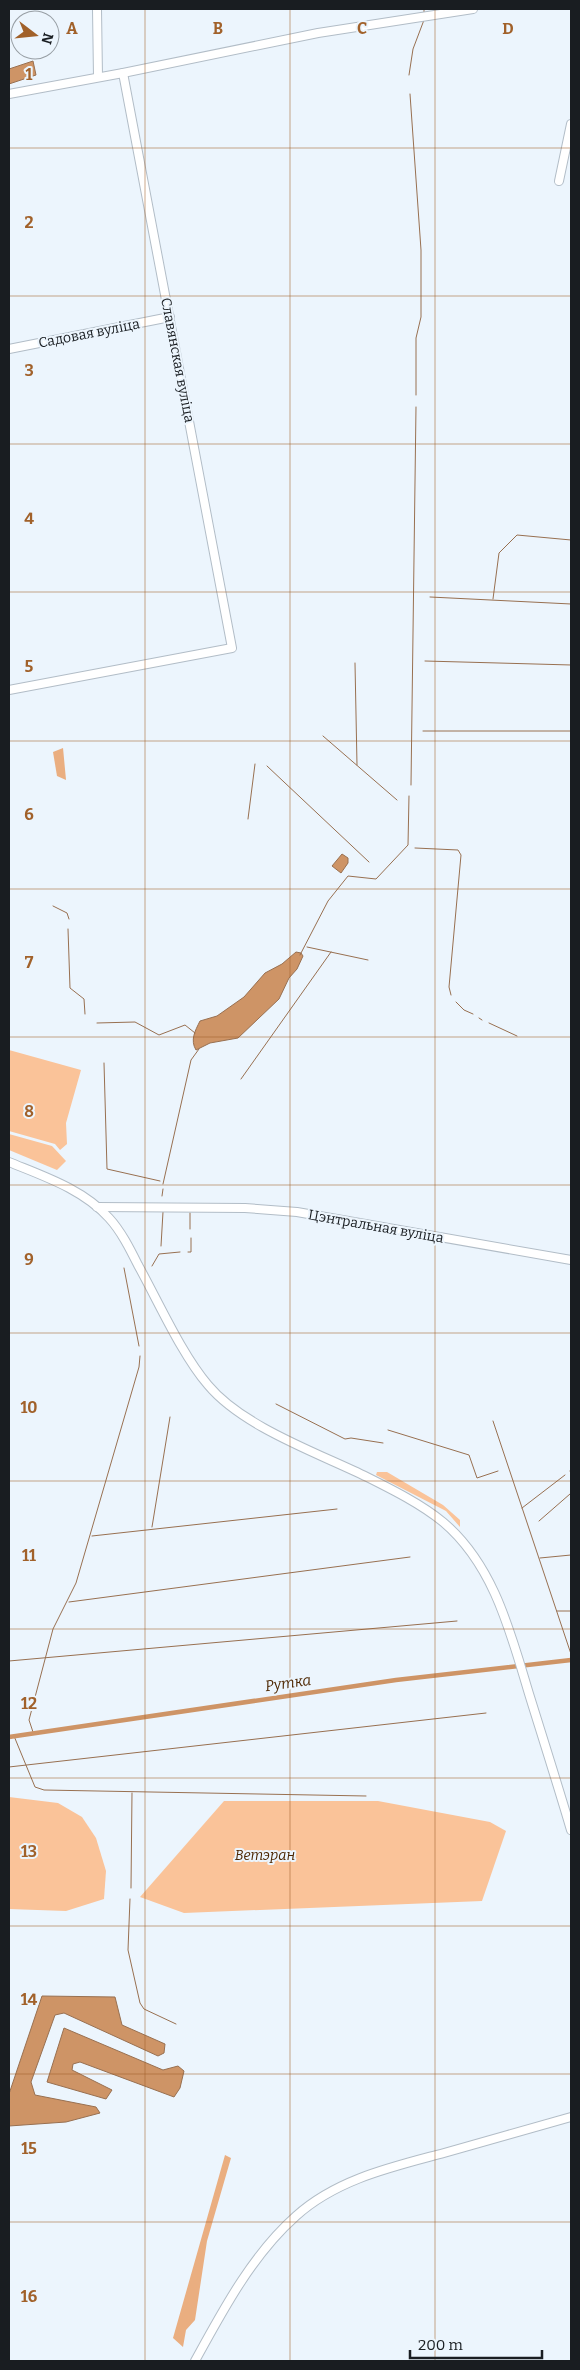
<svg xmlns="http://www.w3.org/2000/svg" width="580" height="2370" font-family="Bitter,serif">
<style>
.green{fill:#fac399}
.forest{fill:#eaae80}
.water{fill:#ce9466;stroke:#987051}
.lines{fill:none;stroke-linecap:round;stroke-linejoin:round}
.stream{stroke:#987051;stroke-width:1}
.canal{stroke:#ce9466;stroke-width:4.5}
.secondary-casing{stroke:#b2bdc7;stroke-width:10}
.secondary{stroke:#fff;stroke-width:8}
.grid{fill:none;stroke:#a1612a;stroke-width:1;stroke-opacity:0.55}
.labels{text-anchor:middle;stroke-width:4;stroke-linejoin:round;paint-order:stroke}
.street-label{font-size:14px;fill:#191d21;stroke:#ecf5fd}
.park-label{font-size:14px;font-style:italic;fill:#4c2601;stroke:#ecf5fd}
.water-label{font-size:15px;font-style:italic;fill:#4f2904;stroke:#ecf5fd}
.grid-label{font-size:16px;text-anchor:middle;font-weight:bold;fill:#a1612a;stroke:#ecf5fd;stroke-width:4;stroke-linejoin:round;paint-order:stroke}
</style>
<rect width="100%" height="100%" fill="#ecf5fd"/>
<g class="green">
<polygon points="9,1050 81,1070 66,1123 67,1144 60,1150 55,1144 9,1131"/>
<polygon points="9,1134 52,1146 66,1161 57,1170 9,1150"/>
<polygon points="377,1472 387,1472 443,1505 460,1520 460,1527 446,1511 376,1475"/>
<polygon points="9,1797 58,1803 82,1817 96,1838 106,1871 104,1899 66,1911 9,1909"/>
<polygon points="224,1801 378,1801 490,1822 506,1831 482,1901 184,1913 140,1897"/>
</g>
<g class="forest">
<polygon points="63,748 66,780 57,776 53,752"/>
<polygon points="225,2155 231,2158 207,2241 195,2320 186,2330 183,2347 173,2338"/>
</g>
<g class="water">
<polygon points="33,61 36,75 9,84 9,69"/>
<polygon points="342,854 348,858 348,863 341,873 332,866"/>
<path d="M296 952 301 953 303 956 297 969 289 978 279 999 238 1038 210 1043 196 1050C190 1040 195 1031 200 1021L217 1016 244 997 265 973 282 964Z"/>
<polygon points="42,1996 115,1997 122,2025 165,2044 164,2053 158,2056 64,2013 55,2015 31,2082 35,2095 96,2107 100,2113 66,2122 9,2126 9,2094"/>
<polygon points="64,2028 163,2070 178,2066 184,2071 180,2088 174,2097 80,2062 73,2064 72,2070 112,2090 106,2099 47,2082"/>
</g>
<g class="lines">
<g class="stream">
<polyline points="424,12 424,9"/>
<polyline points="409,75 413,49 424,20"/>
<polyline points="410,94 421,250 421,317 416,338 416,395"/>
<polyline points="430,597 571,604"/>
<polyline points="493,599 499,553 517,535 571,540"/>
<polyline points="425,661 571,665"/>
<polyline points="355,663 357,765"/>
<polyline points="423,731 571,731"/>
<polyline points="323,736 397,800"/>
<polyline points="267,766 369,862"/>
<polyline points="411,785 416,407"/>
<polyline points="248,819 255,764"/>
<polyline points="415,848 458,850 461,855 449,987 451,995"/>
<polyline points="53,906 67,913 69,919"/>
<polyline points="68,929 70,988 84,999 85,1014"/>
<polyline points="307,947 368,960"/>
<polyline points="300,955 328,901 348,876 376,879 408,845 409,796"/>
<polyline points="456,1002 464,1010 473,1014"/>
<polyline points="479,1018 482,1020"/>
<polyline points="97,1023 135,1022 159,1035 185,1025 195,1033"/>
<polyline points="489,1023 517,1036"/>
<polyline points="104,1063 107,1169 160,1181"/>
<polyline points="241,1079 331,952"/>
<polyline points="163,1184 191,1060 199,1049"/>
<polyline points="162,1196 163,1189"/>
<polyline points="190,1213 190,1229"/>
<polyline points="161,1246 163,1212"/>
<polyline points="188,1252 191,1252 191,1238"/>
<polyline points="152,1266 159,1254 180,1252"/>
<polyline points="124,1268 139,1346"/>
<polyline points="276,1404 345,1439 351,1438 383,1443"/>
<polyline points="493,1421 571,1654"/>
<polyline points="388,1430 469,1455 477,1478 498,1471"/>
<polyline points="570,1471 571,1469"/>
<polyline points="522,1508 565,1475"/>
<polyline points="539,1521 570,1494"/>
<polyline points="152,1527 170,1417"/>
<polyline points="92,1536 337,1509"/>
<polyline points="540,1558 571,1555"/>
<polyline points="69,1602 410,1557"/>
<polyline points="557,1611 571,1611"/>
<polyline points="9,1661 457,1621"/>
<polyline points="33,1732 29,1720 53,1629 76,1583 139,1367 140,1356"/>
<polyline points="14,1736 35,1787 44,1790 366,1796"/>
<polyline points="9,1767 486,1713"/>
<polyline points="131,1888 132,1793"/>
<polyline points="130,1899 128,1950 140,2003 144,2009 176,2024"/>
</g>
<polyline class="canal" points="9,1737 396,1680 571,1660"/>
<defs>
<g id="secondary">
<polyline points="97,9 98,77"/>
<polyline points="9,94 123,73 318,33 473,9"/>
<polyline points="559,181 571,124"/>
<polyline points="9,349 170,317"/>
<polyline points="9,690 232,648 123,73"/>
<path d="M9 1162C43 1176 83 1189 109 1218 121 1231 130 1249 138 1265 158 1301 182 1355 208 1385 243 1427 318 1453 367 1477 393 1490 421 1504 443 1522 495 1566 511 1635 530 1697 544 1742 558 1786 571 1830"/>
<polyline points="97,1207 245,1208 297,1212 571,1260"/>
<path d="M195 2361C223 2310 252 2255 296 2216 337 2179 392 2167 444 2153 486 2141 529 2129 571 2117"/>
</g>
</defs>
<use href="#secondary" class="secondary-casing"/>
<use href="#secondary" class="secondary"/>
</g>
<path class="grid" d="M145 9V2361M290 9V2361M435 9V2361M9 148H571M9 296H571M9 444H571M9 592H571M9 741H571M9 889H571M9 1037H571M9 1185H571M9 1333H571M9 1481H571M9 1629H571M9 1778H571M9 1926H571M9 2074H571M9 2222H571"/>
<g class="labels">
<g class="street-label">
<text transform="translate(89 333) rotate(-11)" y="5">Садовая вуліца</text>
<text transform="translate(178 360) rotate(79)" y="5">Славянская вуліца</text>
<text transform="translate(376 1226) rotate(10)" y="5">Цэнтральная вуліца</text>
</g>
<g class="park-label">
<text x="265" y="1860">Ветэран</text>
</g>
<g class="water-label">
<text transform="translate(288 1683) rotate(-8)" y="5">Рутка</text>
</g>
</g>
<g class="grid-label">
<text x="72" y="34">A</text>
<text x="218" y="34">B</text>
<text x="362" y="34">C</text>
<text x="508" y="34">D</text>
<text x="29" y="80">1</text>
<text x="29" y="228">2</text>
<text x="29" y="376">3</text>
<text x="29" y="524">4</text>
<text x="29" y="672">5</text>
<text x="29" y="820">6</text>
<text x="29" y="968">7</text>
<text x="29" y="1117">8</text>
<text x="29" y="1265">9</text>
<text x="29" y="1413">10</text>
<text x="29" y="1561">11</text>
<text x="29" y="1709">12</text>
<text x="29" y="1857">13</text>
<text x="29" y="2005">14</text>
<text x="29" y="2154">15</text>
<text x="29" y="2302">16</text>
</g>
<rect width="580" height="2370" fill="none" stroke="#191d21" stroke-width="20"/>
<g transform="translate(35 35) rotate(106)"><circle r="24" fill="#ecf5fd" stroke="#989fa5"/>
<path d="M0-4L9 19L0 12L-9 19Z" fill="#a1612a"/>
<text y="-8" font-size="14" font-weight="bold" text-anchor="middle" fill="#191d21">N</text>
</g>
<path d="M410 2350v8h132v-8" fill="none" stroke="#191d21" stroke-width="2.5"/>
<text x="418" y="2350" font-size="15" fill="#191d21" stroke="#ecf5fd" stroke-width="4" paint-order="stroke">200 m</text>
</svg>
